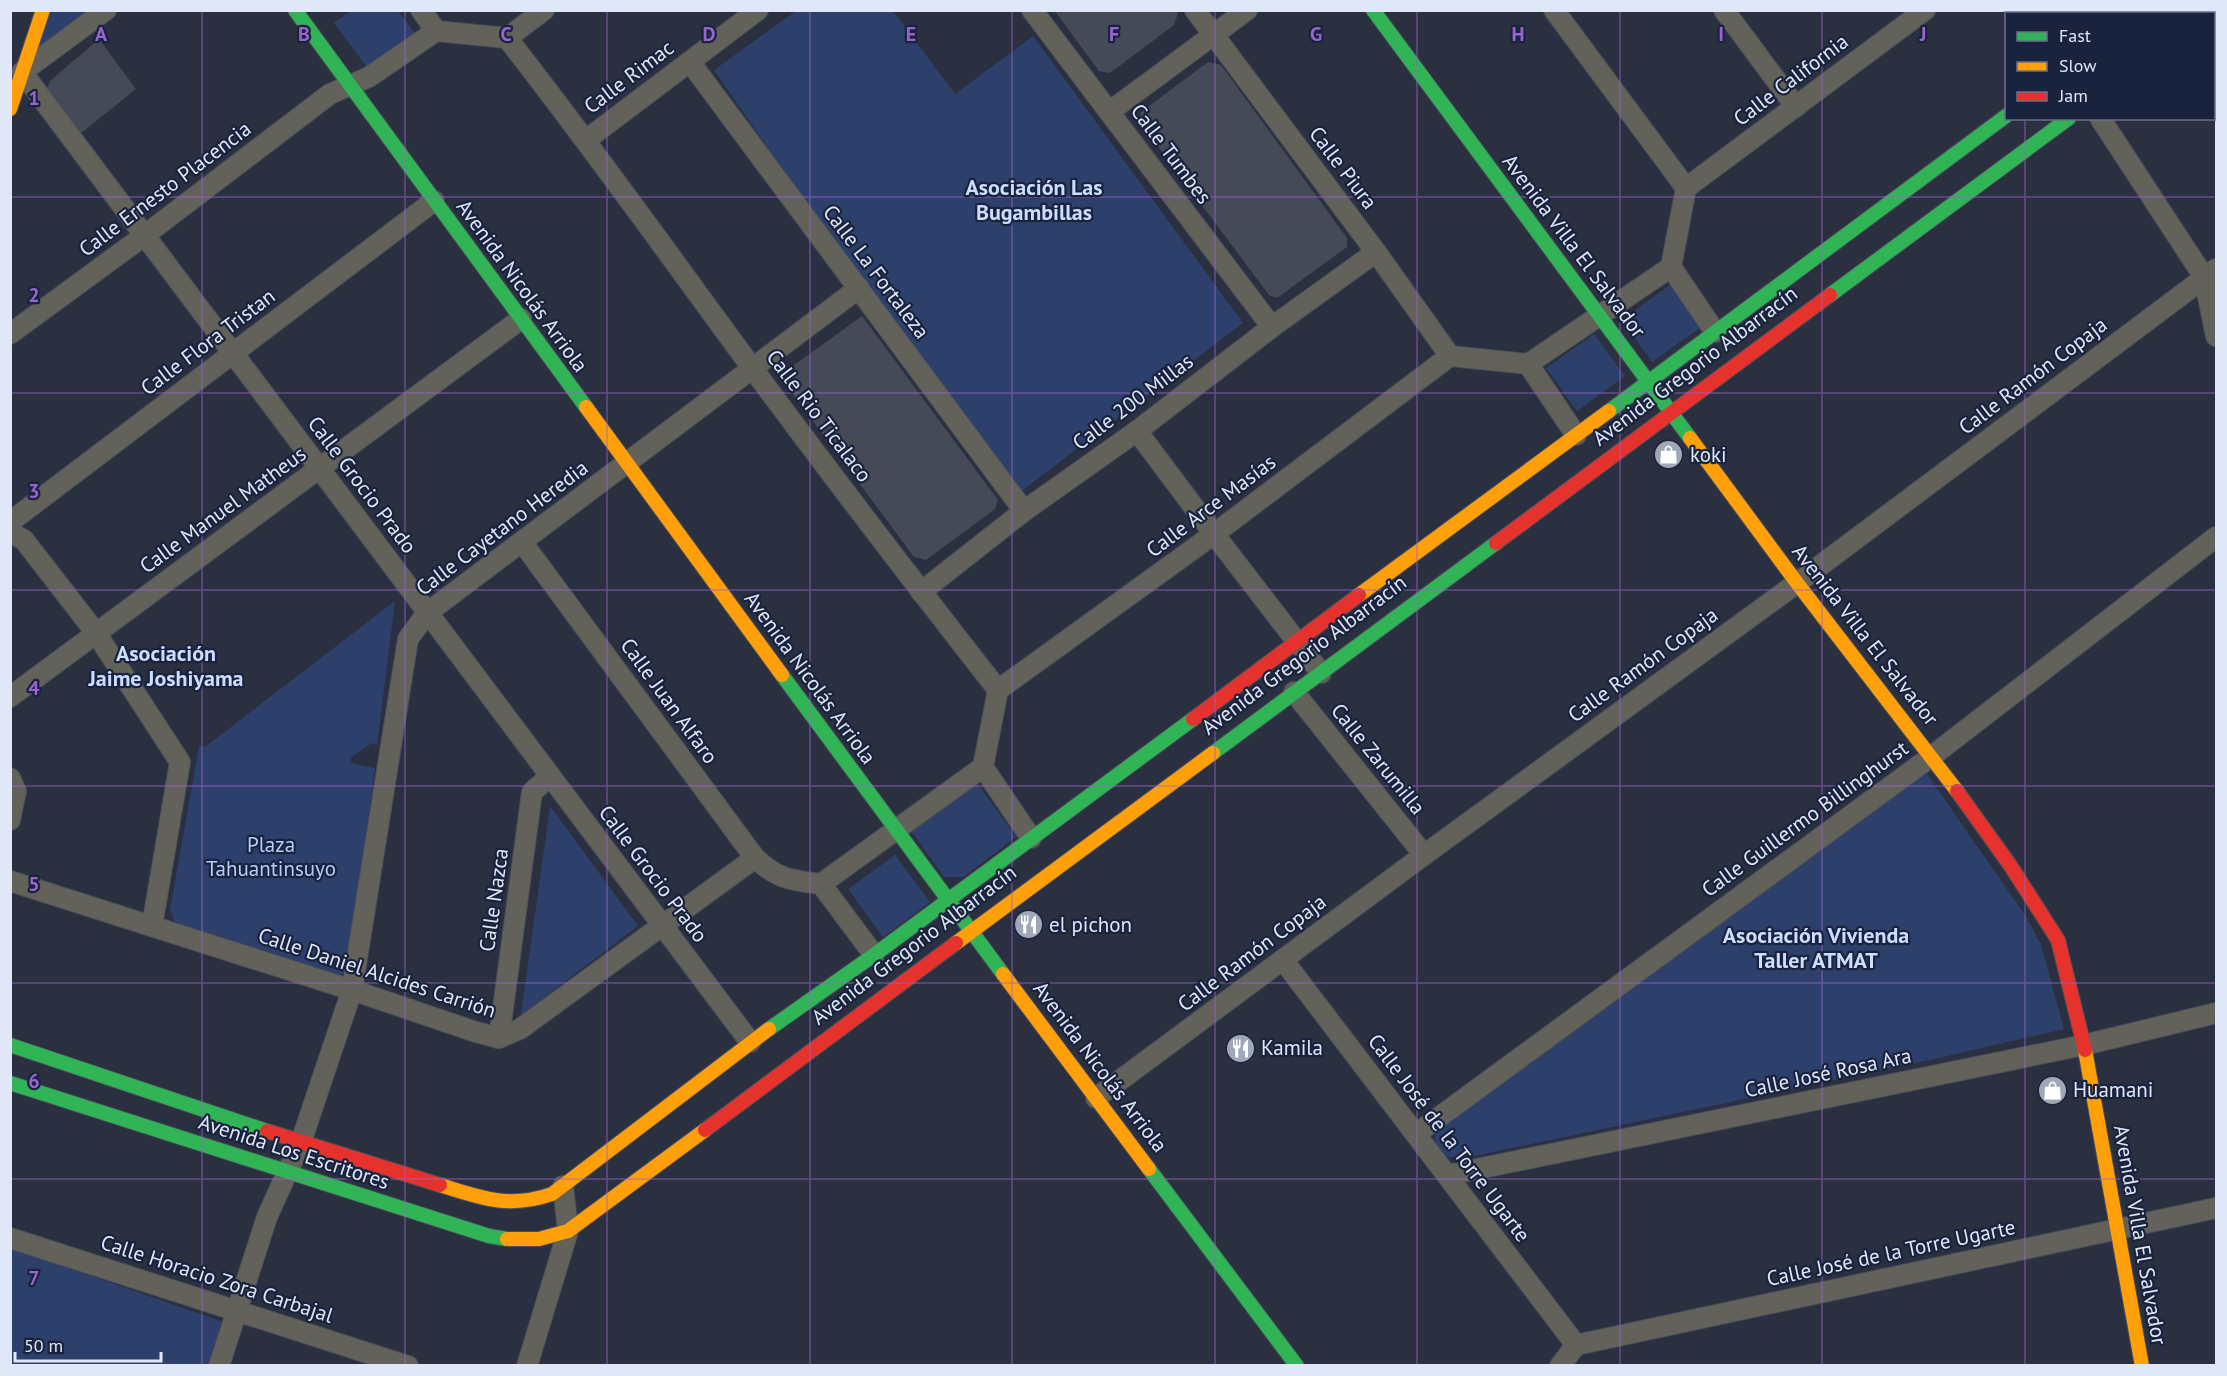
<svg xmlns="http://www.w3.org/2000/svg" width="2227" height="1376" font-family="'PT Sans',sans-serif">
<style>
.green{fill:#2d406b}
.building{fill:#464a57}
.lines{fill:none;stroke-linecap:round;stroke-linejoin:round}
.street-casing{stroke:#494e5b;stroke-width:22}
.fast-casing{stroke:#494e5b;stroke-width:16}
.slow-casing{stroke:#494e5b;stroke-width:16}
.jam-casing{stroke:#494e5b;stroke-width:16}
.street{stroke:#62625a;stroke-width:20}
.fast{stroke:#30b455;stroke-width:14}
.slow{stroke:#ff9f0a;stroke-width:14}
.jam{stroke:#e5322d;stroke-width:14}
.grid{fill:none;stroke:#9964d0;stroke-width:1.5;stroke-opacity:0.55}
.labels{text-anchor:middle;stroke-width:4.5;stroke-linejoin:round;paint-order:stroke}
.street-label{font-size:21px;fill:#dfe7f8;stroke:#19233d}
.poi-label{font-size:21px;fill:#dfe7f8;stroke:#19233d;text-anchor:start}
.park-label{font-size:21px;fill:#b5ccfc;stroke:#19233d}
.neighbourhood-label{font-size:22px;font-weight:bold;fill:#cdddff;stroke:#19233d}
.grid-label{font-size:20px;text-anchor:middle;font-weight:bold;fill:#9964d0;stroke:#19233d;stroke-width:4.5;stroke-linejoin:round;paint-order:stroke}
</style>
<rect width="100%" height="100%" fill="#2a303f"/>
<g class="green">
<polygon points="51,11 101,11 38,47"/>
<polygon points="351,11 398,11 417,36 369,70 334,23"/>
<polygon points="796,11 893,11 955,94 1033,36 1243,323 1020,492 806,203 714,70"/>
<polygon points="1670,285 1700,328 1652,362 1622,320"/>
<polygon points="1594,334 1625,376 1577,411 1546,368"/>
<polygon points="395,601 377,745 372,743 351,757 350,763 375,768 348,967 341,975 175,922 170,910 199,746 205,747"/>
<polygon points="1925,771 2027,918 2041,945 2064,1029 1934,1059 1465,1158 1446,1157 1435,1147 1435,1133"/>
<polygon points="975,780 1016,837 963,877 944,877 909,828"/>
<polygon points="550,806 638,926 521,1015"/>
<polygon points="895,855 930,902 883,937 848,889"/>
<polygon points="11,1248 229,1324 217,1365 11,1366"/>
</g>
<g class="building">
<polygon points="1054,10 1176,10 1178,13 1174,25 1110,73 1099,71"/>
<polygon points="99,39 136,89 80,134 47,89 50,81"/>
<polygon points="1208,62 1221,65 1347,238 1347,247 1277,298 1269,295 1139,121 1141,112"/>
<polygon points="862,316 998,500 995,509 926,560 914,557 784,382 786,371"/>
</g>
<g class="lines">
<defs>
<g id="street">
<polyline points="106,10 22,72 750,1042"/>
<polyline points="421,10 436,31"/>
<polyline points="1032,10 1272,327"/>
<polyline points="1195,10 1376,252 1450,356"/>
<polyline points="1554,10 1686,188"/>
<polyline points="1724,10 1796,107"/>
<polyline points="2021,10 2023,14"/>
<path d="M507 38C592 146 671 258 753 369 833 477 915 584 998 690L983 767 1031 838"/>
<polyline points="507,38 544,10"/>
<polyline points="690,62 1024,511"/>
<polyline points="1109,112 1247,10"/>
<polyline points="2100,118 2204,277 2216,336"/>
<polyline points="586,140 758,10"/>
<polyline points="1686,188 1925,10"/>
<polyline points="1686,188 1671,267 1715,332"/>
<polyline points="10,334 145,235 330,94 369,77 436,31 507,38"/>
<polyline points="1450,356 1528,364 1576,435"/>
<polyline points="1528,364 1671,267"/>
<polyline points="1137,431 1214,534 1321,673"/>
<polyline points="10,522 434,201"/>
<polyline points="10,532 24,540 96,633 180,762 152,926"/>
<path d="M522 542 755 858C779 880 790 880 821 884L983 767"/>
<polyline points="921,592 1024,511 1137,431 1272,327 1376,252"/>
<polyline points="998,690 1214,534 1450,356"/>
<polyline points="1294,692 1424,855"/>
<polyline points="10,697 521,319"/>
<polyline points="10,778 16,791 10,820"/>
<polyline points="10,881 352,990 476,1032 499,1038 520,1029 755,858"/>
<polyline points="821,884 874,955"/>
<polyline points="1283,960 1576,1345"/>
<polyline points="499,1038 532,792 550,776"/>
<polyline points="1096,1098 1424,855 1797,583 2216,269"/>
<polyline points="1416,1134 1932,756 2216,537"/>
<polyline points="1448,1175 2084,1045 2216,1013"/>
<polyline points="10,1238 408,1366"/>
<polyline points="219,1366 267,1217 301,1142 352,990 408,639 427,613 859,288"/>
<polyline points="527,1366 568,1231 563,1186"/>
<polyline points="1560,1366 1576,1345 2216,1208"/>
</g>
<g id="fast">
<polyline points="295,10 586,407"/>
<polyline points="1373,10 1690,438"/>
<polyline points="2143,14 2147,10"/>
<polyline points="1830,295 2069,118"/>
<polyline points="1609,411 2006,116"/>
<polyline points="782,675 1003,974"/>
<polyline points="1213,753 1496,543"/>
<polyline points="769,1029 874,955 1193,719"/>
<polyline points="10,1045 267,1131"/>
<polyline points="10,1083 489,1236 507,1239"/>
<polyline points="1149,1169 1297,1366"/>
</g>
<g id="slow">
<polyline points="2210,14 2214,10"/>
<polyline points="10,109 43,10"/>
<polyline points="586,407 782,675"/>
<polyline points="1690,438 1797,583 1957,791"/>
<polyline points="1359,595 1609,411"/>
<polyline points="956,943 1213,753"/>
<polyline points="1003,974 1149,1169"/>
<polyline points="2085,1050 2142,1366"/>
<path d="M440 1185C481 1198 509 1209 552 1194L769 1029"/>
<polyline points="507,1239 539,1239 568,1231 705,1130"/>
</g>
<g id="jam">
<polyline points="1496,543 1830,295"/>
<polyline points="1193,719 1359,595"/>
<polyline points="1957,791 2010,865 2058,940 2085,1050"/>
<polyline points="705,1130 956,943"/>
<polyline points="267,1131 440,1185"/>
</g>
</defs>
<use href="#street" class="street-casing"/>
<use href="#fast" class="fast-casing"/>
<use href="#slow" class="slow-casing"/>
<use href="#jam" class="jam-casing"/>
<use href="#street" class="street"/>
<use href="#fast" class="fast"/>
<use href="#slow" class="slow"/>
<use href="#jam" class="jam"/>
</g>
<path class="grid" d="M202 10V1366M405 10V1366M607 10V1366M810 10V1366M1012 10V1366M1215 10V1366M1417 10V1366M1620 10V1366M1822 10V1366M2025 10V14M2025 118V1366M10 197H2216M10 393H2216M10 590H2216M10 786H2216M10 983H2216M10 1179H2216"/>
<defs>
<symbol id="shop-disc" viewBox="-11 -11 22 22"><circle r="9.5" fill="#a0a7b7" stroke="#19233d"/><path d="M-5-2.5h2.3a2.7 3.5 0 0 1 5.4 0H5L5.5 6h-11ZM-1.5-2.5h3a1.5 2.3 0 0 0-3 0Z" fill="#fff"/></symbol>
<symbol id="restaurant-disc" viewBox="-11 -11 22 22"><circle r="9.5" fill="#a0a7b7" stroke="#19233d"/><path d="M-5-6h1v4h1v-4h1v4h1v-4h1v5L-1.5 .5V6h-2V.5L-5-1ZM5-6V6H3V1.5H1.5Q1.5-4 5-6Z" fill="#fff"/></symbol>
</defs>
<g fill-rule="evenodd">
<use href="#shop-disc" x="1652" y="438" width="33" height="33"/>
<use href="#restaurant-disc" x="1012" y="908" width="33" height="33"/>
<use href="#restaurant-disc" x="1224" y="1032" width="33" height="33"/>
<use href="#shop-disc" x="2036" y="1074" width="33" height="33"/>
</g>
<g class="labels">
<g class="street-label">
<text transform="translate(629 77) rotate(-37)" y="7">Calle Rimac</text>
<text transform="translate(1791 80) rotate(-37)" y="7">Calle California</text>
<text transform="translate(1171 154) rotate(53)" y="7">Calle Tumbes</text>
<text transform="translate(1343 168) rotate(53)" y="7">Calle Piura</text>
<text transform="translate(165 189) rotate(-37)" y="7">Calle Ernesto Placencia</text>
<text transform="translate(1574 246) rotate(53)" y="7">Avenida Villa El Salvador</text>
<text transform="translate(876 272) rotate(53)" y="7">Calle La Fortaleza</text>
<text transform="translate(522 286) rotate(54)" y="7">Avenida Nicolás Arriola</text>
<text transform="translate(208 342) rotate(-37)" y="7">Calle Flora Tristan</text>
<text transform="translate(1695 366) rotate(-37)" y="7">Avenida Gregorio Albarracín</text>
<text transform="translate(2033 376) rotate(-37)" y="7">Calle Ramón Copaja</text>
<text transform="translate(1133 402) rotate(-37)" y="7">Calle 200 Millas</text>
<text transform="translate(819 416) rotate(53)" y="7">Calle Rio Ticalaco</text>
<text transform="translate(362 485) rotate(53)" y="7">Calle Grocio Prado</text>
<text transform="translate(1211 506) rotate(-37)" y="7">Calle Arce Masías</text>
<text transform="translate(223 510) rotate(-36)" y="7">Calle Manuel Matheus</text>
<text transform="translate(502 528) rotate(-37)" y="7">Calle Cayetano Heredia</text>
<text transform="translate(1865 635) rotate(52)" y="7">Avenida Villa El Salvador</text>
<text transform="translate(1304 655) rotate(-37)" y="7">Avenida Gregorio Albarracín</text>
<text transform="translate(1643 665) rotate(-36)" y="7">Calle Ramón Copaja</text>
<text transform="translate(810 678) rotate(54)" y="7">Avenida Nicolás Arriola</text>
<text transform="translate(669 701) rotate(54)" y="7">Calle Juan Alfaro</text>
<text transform="translate(1378 759) rotate(51)" y="7">Calle Zarumilla</text>
<text transform="translate(1805 819) rotate(-36)" y="7">Calle Guillermo Billinghurst</text>
<text transform="translate(653 874) rotate(53)" y="7">Calle Grocio Prado</text>
<text transform="translate(494 900) rotate(-82)" y="7">Calle Nazca</text>
<text transform="translate(914 945) rotate(-37)" y="7">Avenida Gregorio Albarracín</text>
<text transform="translate(1252 953) rotate(-37)" y="7">Calle Ramón Copaja</text>
<text transform="translate(377 973) rotate(18)" y="7">Calle Daniel Alcides Carrión</text>
<text transform="translate(1100 1067) rotate(53)" y="7">Avenida Nicolás Arriola</text>
<text transform="translate(1828 1073) rotate(-12)" y="7">Calle José Rosa Ara</text>
<text transform="translate(1449 1138) rotate(53)" y="7">Calle José de la Torre Ugarte</text>
<text transform="translate(294 1152) rotate(18)" y="7">Avenida Los Escritores</text>
<text transform="translate(2140 1235) rotate(80)" y="7">Avenida Villa El Salvador</text>
<text transform="translate(1891 1253) rotate(-12)" y="7">Calle José de la Torre Ugarte</text>
<text transform="translate(217 1279) rotate(18)" y="7">Calle Horacio Zora Carbajal</text>
</g>
<g class="poi-label">
<text x="1690" y="462">koki</text>
<text x="1049" y="932">el pichon</text>
<text x="1261" y="1055">Kamila</text>
<text x="2073" y="1097">Huamani</text>
</g>
<g class="park-label">
<text x="271" y="852">Plaza<tspan x="271" dy="24">Tahuantinsuyo</tspan></text>
</g>
<g class="neighbourhood-label">
<text x="1034" y="195">Asociación Las<tspan x="1034" dy="25">Bugambillas</tspan></text>
<text x="166" y="661">Asociación<tspan x="166" dy="25">Jaime Joshiyama</tspan></text>
<text x="1816" y="943">Asociación Vivienda<tspan x="1816" dy="25">Taller ATMAT</tspan></text>
</g>
</g>
<g class="grid-label">
<text x="101" y="41">A</text>
<text x="304" y="41">B</text>
<text x="506" y="41">C</text>
<text x="709" y="41">D</text>
<text x="911" y="41">E</text>
<text x="1114" y="41">F</text>
<text x="1316" y="41">G</text>
<text x="1518" y="41">H</text>
<text x="1721" y="41">I</text>
<text x="1923" y="41">J</text>
<text x="34" y="105">1</text>
<text x="34" y="302">2</text>
<text x="34" y="498">3</text>
<text x="34" y="695">4</text>
<text x="34" y="891">5</text>
<text x="34" y="1088">6</text>
<text x="34" y="1285">7</text>
</g>
<rect width="2227" height="1376" fill="none" stroke="#dfe7f8" stroke-width="24"/>
<rect x="2005" y="12" width="210" height="108" fill="#19233d" stroke="#687188" stroke-width="1.5"/>
<rect x="2017" y="32" width="30" height="9" fill="#30b455" stroke="#687188" stroke-width="1.5"/>
<text x="2059" y="42" font-size="18" fill="#dfe7f8">Fast</text>
<rect x="2017" y="62" width="30" height="9" fill="#ff9f0a" stroke="#687188" stroke-width="1.5"/>
<text x="2059" y="72" font-size="18" fill="#dfe7f8">Slow</text>
<rect x="2017" y="92" width="30" height="9" fill="#e5322d" stroke="#687188" stroke-width="1.5"/>
<text x="2059" y="102" font-size="18" fill="#dfe7f8">Jam</text>
<path d="M15 1352v9h146v-9" fill="none" stroke="#dfe7f8" stroke-width="3"/>
<text x="24" y="1352" font-size="18" fill="#dfe7f8" stroke="#19233d" stroke-width="4.5" paint-order="stroke">50 m</text>
</svg>
